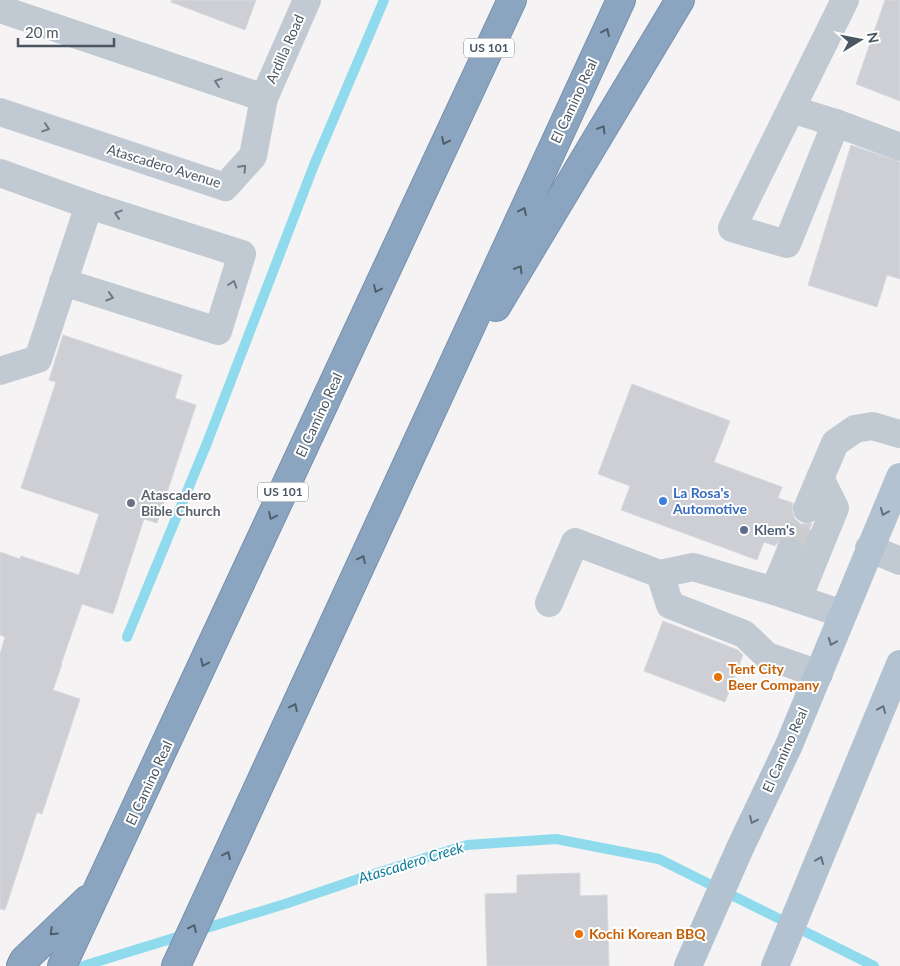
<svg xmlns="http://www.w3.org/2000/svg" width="900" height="966" font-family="Lato,sans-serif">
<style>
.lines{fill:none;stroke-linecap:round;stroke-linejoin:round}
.stream{stroke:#90daee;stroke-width:10}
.building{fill:#cdcfd5;stroke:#d7d9de}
.minor-tunnel{stroke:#caccce;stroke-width:28;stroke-dasharray:28 14;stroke-linecap:butt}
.highway-casing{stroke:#7690ad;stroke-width:30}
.minor{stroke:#c1cad2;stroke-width:28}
.major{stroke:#b3c2d1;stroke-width:28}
.highway{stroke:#8ba5c1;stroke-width:28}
.oneway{stroke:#505e6b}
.oneway2{stroke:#6e7983}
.oneway3{stroke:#64717d}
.shop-dot{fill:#3f7fe0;stroke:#fff;stroke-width:2}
.worship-dot{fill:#6b7280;stroke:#fff;stroke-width:2}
.service-dot{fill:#5c6f8a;stroke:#fff;stroke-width:2}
.food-dot{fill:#e8710a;stroke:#fff;stroke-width:2}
.labels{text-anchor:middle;stroke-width:4;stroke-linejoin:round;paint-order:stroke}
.shield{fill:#fff;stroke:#808990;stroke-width:1}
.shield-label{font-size:12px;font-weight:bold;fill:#4a5661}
.street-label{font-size:14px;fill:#4a5661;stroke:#fff}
.shop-label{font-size:14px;font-weight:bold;fill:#366cbe;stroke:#fff;text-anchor:start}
.worship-label{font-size:14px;font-weight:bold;fill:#5b616d;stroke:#fff;text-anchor:start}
.service-label{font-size:14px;font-weight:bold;fill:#4e5e75;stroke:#fff;text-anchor:start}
.food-label{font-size:14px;font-weight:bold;fill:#c56008;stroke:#fff;text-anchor:start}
.water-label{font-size:15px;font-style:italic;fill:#0c7c9b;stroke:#fff}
</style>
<rect width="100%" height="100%" fill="#f5f3f3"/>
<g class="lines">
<g class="stream">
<polyline points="127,637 207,443 314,165 384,0"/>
<polyline points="83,966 288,903 367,876 467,845 556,839 659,859 874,966"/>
</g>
</g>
<g class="building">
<polygon points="172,0 256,0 245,30 171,2"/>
<polygon points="885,0 900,0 900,101 856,84"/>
<polygon points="851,145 900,162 900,279 887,275 877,307 808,285"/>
<polygon points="63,335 182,375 175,398 196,405 157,523 144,519 113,614 82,604 61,664 62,664 53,690 80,699 42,814 37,812 5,910 0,909 0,654 5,637 0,635 0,552 20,559 21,556 79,575 99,514 21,488 56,382 49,380"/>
<polygon points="632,384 730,421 714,462 782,487 778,498 793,503 792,511 795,519 801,524 812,523 803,544 796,538 788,537 781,539 775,546 764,542 757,560 621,510 630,486 598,474"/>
<polygon points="663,621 738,650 743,655 725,702 644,671"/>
<polygon points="580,873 580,896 607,895 609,966 487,966 485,894 517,893 517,875"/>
</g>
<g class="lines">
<polyline class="minor-tunnel" points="790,552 807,509"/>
<defs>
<g id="highway">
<polyline points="496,307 680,0"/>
<polyline points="21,966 24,960 87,900"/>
<polyline points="62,966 512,0"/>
<polyline points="176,966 621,0"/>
</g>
</defs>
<use href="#highway" class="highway-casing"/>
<g class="minor">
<polyline points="845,0 791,109 836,123 900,147"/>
<polyline points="0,9 264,98"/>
<polyline points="791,109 732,228 787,244 836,123"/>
<polyline points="0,112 225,187 253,156 264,98 307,0"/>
<polyline points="0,173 89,205 38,359 0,371"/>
<polyline points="63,282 218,331 242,254 89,205"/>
<polyline points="807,509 835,443 855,429 872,426 900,434"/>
<polyline points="869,548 900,561"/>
<polyline points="660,574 670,605 744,634 767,656 819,674"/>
<polyline points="774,591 790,552"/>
<polyline points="798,599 835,508 820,478"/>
<polyline points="549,603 575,542 660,574 693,567 774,591 843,614"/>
</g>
<g class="major">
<polyline points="688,966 740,848 789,745 900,477"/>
<polyline points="775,966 900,664"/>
</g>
<use href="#highway" class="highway"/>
</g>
<defs><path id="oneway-chevron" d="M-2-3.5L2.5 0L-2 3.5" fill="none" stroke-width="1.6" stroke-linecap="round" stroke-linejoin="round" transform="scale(1.25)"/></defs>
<g class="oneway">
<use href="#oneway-chevron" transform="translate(606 32) rotate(-65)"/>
<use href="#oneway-chevron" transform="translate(602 129) rotate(-59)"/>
<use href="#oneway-chevron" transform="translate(445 141) rotate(115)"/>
<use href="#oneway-chevron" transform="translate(523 211) rotate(-65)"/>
<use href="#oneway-chevron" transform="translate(519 269) rotate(-59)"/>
<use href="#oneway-chevron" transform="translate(377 289) rotate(115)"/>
<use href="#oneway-chevron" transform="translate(272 516) rotate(115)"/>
<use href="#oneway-chevron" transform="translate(362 559) rotate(-65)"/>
<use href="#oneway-chevron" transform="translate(204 663) rotate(115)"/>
<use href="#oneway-chevron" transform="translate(294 707) rotate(-65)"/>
<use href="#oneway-chevron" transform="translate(227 855) rotate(-65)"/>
<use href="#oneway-chevron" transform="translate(193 928) rotate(-65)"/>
<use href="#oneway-chevron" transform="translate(53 932) rotate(136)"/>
</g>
<g class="oneway2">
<use href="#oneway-chevron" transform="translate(218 82) rotate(-161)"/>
<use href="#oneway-chevron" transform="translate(46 128) rotate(18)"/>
<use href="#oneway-chevron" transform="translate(243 168) rotate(-47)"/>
<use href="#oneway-chevron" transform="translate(118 214) rotate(-162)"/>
<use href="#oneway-chevron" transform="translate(233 284) rotate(-72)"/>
<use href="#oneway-chevron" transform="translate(110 297) rotate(17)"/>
</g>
<g class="oneway3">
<use href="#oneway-chevron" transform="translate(884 512) rotate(113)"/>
<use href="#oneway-chevron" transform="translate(832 642) rotate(112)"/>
<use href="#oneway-chevron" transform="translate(882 709) rotate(-68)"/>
<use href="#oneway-chevron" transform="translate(753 820) rotate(115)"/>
<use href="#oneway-chevron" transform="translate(820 860) rotate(-67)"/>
</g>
<circle class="shop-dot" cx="663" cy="501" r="5"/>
<circle class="worship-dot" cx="131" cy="503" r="5"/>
<circle class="service-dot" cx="744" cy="530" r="5"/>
<g class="food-dot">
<circle cx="718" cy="677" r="5"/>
<circle cx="579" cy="934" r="5"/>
</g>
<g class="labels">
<g class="shield">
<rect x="464" y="38.5" width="50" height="19" rx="4"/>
<rect x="258" y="482.5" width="50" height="19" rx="4"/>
</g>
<g class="shield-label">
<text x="489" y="52">US 101</text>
<text x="283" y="496">US 101</text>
</g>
<g class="street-label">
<text transform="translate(285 49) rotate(-66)" y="5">Ardilla Road</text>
<text transform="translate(574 101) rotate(-65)" y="5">El Camino Real</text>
<text transform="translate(164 166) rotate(17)" y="5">Atascadero Avenue</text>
<text transform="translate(319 415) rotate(-65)" y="5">El Camino Real</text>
<text transform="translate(785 750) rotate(-66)" y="5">El Camino Real</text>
<text transform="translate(149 783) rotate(-65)" y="5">El Camino Real</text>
</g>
<g class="shop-label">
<text x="673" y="498">La Rosa's<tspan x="673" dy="16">Automotive</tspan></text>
</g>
<g class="worship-label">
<text x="141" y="500">Atascadero<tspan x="141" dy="16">Bible Church</tspan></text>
</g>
<g class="service-label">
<text x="754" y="535">Klem's</text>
</g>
<g class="food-label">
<text x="728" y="674">Tent City<tspan x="728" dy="16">Beer Company</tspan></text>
<text x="589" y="939">Kochi Korean BBQ</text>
</g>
<g class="water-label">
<text transform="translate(411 863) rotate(-17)" y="5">Atascadero Creek</text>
</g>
</g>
<g transform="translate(860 40) rotate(80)" stroke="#ffffff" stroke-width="4" paint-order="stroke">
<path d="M0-4L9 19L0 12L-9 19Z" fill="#4a5661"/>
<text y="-8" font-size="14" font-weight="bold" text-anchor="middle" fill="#4a5661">N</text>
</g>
<path d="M18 38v8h96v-8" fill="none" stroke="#4a5661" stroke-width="2.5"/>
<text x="25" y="38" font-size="15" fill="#4a5661" stroke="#ffffff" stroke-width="4" paint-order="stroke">20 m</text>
</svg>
